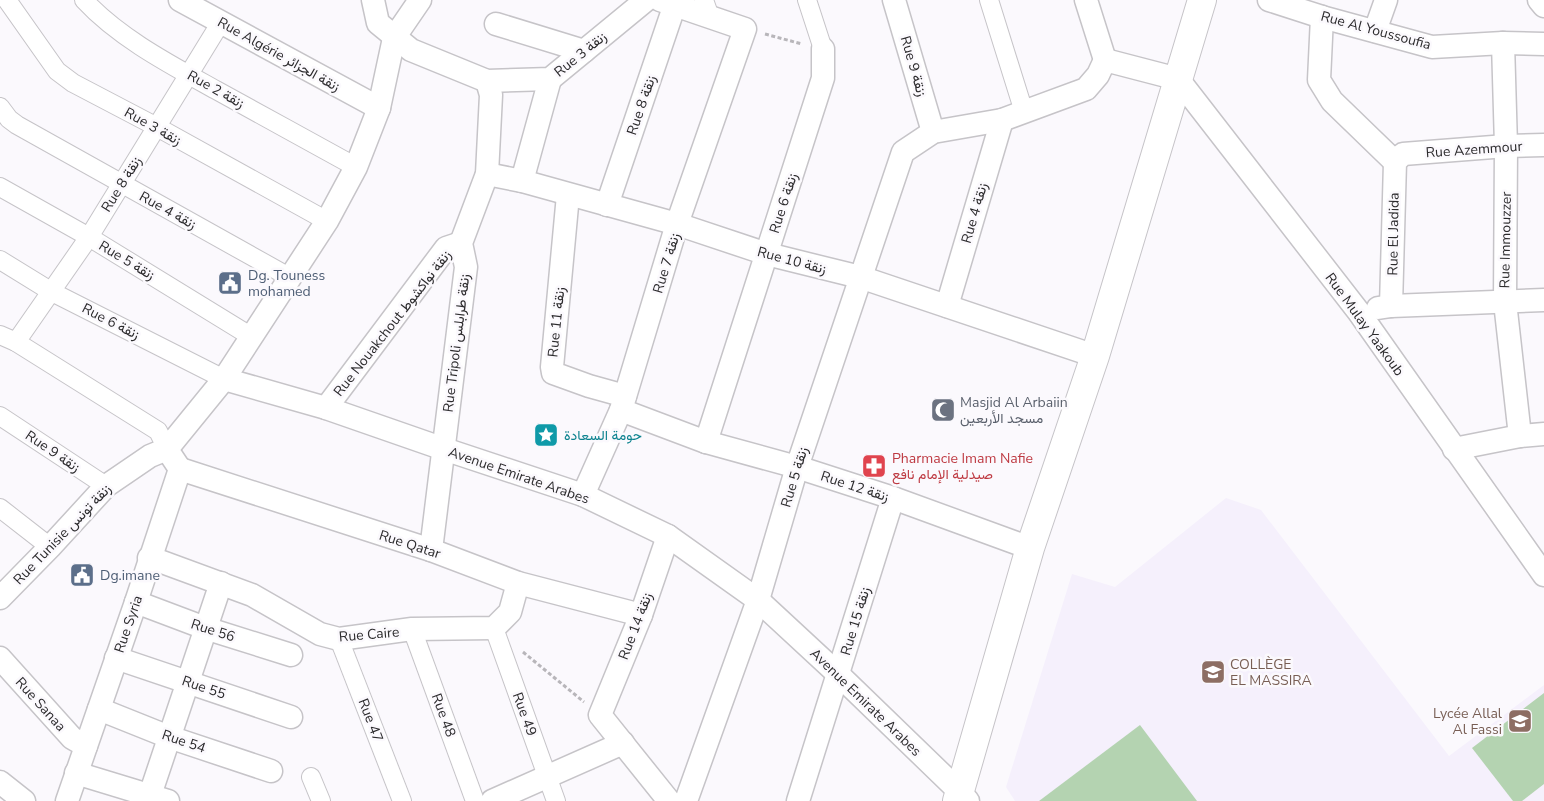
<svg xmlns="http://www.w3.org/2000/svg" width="1544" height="801" font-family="'Nunito Sans',Vazirmatn,sans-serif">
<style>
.built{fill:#f5f0fc}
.green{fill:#b4d3b1}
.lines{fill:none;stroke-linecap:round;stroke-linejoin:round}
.pedestrian-casing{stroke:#c6c4c8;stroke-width:20}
.minor-casing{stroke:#c6c4c8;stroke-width:25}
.tertiary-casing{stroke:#c6c4c8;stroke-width:30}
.path{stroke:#b8b6ba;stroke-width:3;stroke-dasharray:4 2.5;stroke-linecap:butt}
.pedestrian{stroke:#fff;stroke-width:18}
.minor{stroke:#fff;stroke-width:22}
.tertiary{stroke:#fff;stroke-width:28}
.labels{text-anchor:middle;stroke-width:5;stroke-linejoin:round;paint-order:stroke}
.street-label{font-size:14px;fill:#2c2b2d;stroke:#fbf9fd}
.service-label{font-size:14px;fill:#4e5e75;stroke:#fbf9fd;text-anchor:start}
.worship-label{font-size:14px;fill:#5b616d;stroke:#fbf9fd;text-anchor:start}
.culture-label{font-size:14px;fill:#0d838f;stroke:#fbf9fd;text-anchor:start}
.health-label{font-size:14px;fill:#be3a42;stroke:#fbf9fd;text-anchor:start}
.education-label{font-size:14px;fill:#785e54;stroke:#fbf9fd;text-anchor:start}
</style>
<rect width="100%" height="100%" fill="#fbf9fd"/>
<polygon class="built" points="1226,498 1261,510 1449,756 1544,685 1544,801 1015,801 1006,787 1072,574 1115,587"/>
<g class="green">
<polygon points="1544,693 1544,784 1522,801 1513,801 1472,748"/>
<polygon points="1140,725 1197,801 1039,801"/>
</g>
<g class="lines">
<defs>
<g id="pedestrian">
<polyline points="7,0 57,71 73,83 157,127 327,221"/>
<path d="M84 0C119 38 171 65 216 90 263 116 309 141 356 167"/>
<polyline points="704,0 710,17"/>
<polyline points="807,0 823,49"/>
<polyline points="989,0 1024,112"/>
<polyline points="0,107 9,119 17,125 289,277"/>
<polyline points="0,187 89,237 252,337"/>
<polyline points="0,260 52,292 224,379"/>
<polyline points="0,335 16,342 158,431 167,449"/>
<polyline points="16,342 89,237 221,22"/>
<polyline points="0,416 106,486"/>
<polyline points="0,508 50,547"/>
<polyline points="494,628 556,801"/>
<polyline points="412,629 475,801"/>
<polyline points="339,639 402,801"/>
<polyline points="311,777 321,801"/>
</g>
<g id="minor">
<polyline points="180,0 379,108"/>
<polyline points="373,0 378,23 411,50 487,81 550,79 646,0"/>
<polyline points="894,0 933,132"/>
<polyline points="1086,0 1105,60"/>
<polyline points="1269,0 1322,17 1432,47 1503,43 1544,44"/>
<polyline points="1539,0 1544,6"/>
<polyline points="1322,17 1319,80 1332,101 1395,162"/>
<polyline points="496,24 584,51"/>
<polyline points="1375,31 1386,0"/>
<polyline points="1503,43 1506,146 1505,302 1520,436"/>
<polyline points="487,174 522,181 677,224 767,254 860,277 1095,356"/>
<polyline points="522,181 550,79"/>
<polyline points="568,195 552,367 553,373 589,386 625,396"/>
<polyline points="607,205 675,4"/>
<polyline points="947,306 1002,120"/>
<polyline points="1391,306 1395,162 1403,154 1506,146 1544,145"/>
<polyline points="1378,308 1391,306 1544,300"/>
<polyline points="224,379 326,408 444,449 583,495 668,536 758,600 839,675 960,792 968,801"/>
<polyline points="326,408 446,248 461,243"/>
<polyline points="621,410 706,442 797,467 893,498 1030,548"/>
<polyline points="706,442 823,78 823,49"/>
<polyline points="1454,449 1520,436 1544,434"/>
<polyline points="180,469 431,550 518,583 641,615"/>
<polyline points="583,495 621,410 677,224 745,29 660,0"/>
<polyline points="668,536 641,615 600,715 669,801"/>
<polyline points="431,550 466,267 461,243 487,174 491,95 487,81"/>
<polyline points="149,558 154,559 252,595 320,634 339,639 412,629 494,628 510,612 518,583"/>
<polyline points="0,598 50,547 106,486 150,456 167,449 224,379 327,221 356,167 379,108 394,38 420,0"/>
<polyline points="136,602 205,628 291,655"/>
<polyline points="0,658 72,738 86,746"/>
<polyline points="116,658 291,717"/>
<polyline points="99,709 169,737 271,771"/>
<polyline points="76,773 168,801"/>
<polyline points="0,782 24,801"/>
<polyline points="67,801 136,602 180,469 172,457"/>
<polyline points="148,801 221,583"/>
<polyline points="492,801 623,743"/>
<polyline points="686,801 758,600 797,467 903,152 933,132 1002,120 1086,89 1098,75 1105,60 1178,79 1358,311 1544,575"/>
<polyline points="798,801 893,498"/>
</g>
<polyline id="tertiary" points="957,801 1030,548 1095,356 1202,0"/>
</defs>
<use href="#pedestrian" class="pedestrian-casing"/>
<use href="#minor" class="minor-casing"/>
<use href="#tertiary" class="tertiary-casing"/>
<g class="path">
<polyline points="765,34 802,44"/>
<polyline points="523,652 584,702"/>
</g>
<use href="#pedestrian" class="pedestrian"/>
<use href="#minor" class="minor"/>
<use href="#tertiary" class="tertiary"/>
</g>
<defs>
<symbol id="civic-square" viewBox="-11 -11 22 22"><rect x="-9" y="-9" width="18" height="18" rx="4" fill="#5c6f8a" stroke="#fbf9fd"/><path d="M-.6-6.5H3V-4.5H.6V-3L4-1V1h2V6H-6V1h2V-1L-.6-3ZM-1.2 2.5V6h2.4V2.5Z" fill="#fff"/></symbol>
<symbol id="mosque-square" viewBox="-11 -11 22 22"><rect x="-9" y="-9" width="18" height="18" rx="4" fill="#6b7280" stroke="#fbf9fd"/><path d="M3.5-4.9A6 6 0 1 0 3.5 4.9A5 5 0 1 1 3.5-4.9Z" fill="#fff"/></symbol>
<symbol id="sight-square" viewBox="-11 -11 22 22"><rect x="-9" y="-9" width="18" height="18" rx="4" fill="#0f9aa8" stroke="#fbf9fd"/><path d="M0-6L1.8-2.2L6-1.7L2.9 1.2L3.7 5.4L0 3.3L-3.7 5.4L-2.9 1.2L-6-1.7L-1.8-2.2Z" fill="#fff"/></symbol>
<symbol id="pharmacy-square" viewBox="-11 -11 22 22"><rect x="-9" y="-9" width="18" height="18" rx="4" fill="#e0444e" stroke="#fbf9fd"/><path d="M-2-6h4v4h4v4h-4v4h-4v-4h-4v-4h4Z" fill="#fff"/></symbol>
<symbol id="school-square" viewBox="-11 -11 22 22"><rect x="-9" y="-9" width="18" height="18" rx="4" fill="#8d6e63" stroke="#fbf9fd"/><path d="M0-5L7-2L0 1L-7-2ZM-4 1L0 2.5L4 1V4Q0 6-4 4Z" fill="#fff"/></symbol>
</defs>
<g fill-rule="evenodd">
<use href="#civic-square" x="216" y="269" width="28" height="28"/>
<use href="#mosque-square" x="929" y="396" width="28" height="28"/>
<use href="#sight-square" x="532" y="421" width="28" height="28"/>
<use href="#pharmacy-square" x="860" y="452" width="28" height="28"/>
<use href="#civic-square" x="68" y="561" width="28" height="28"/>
<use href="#school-square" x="1199" y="658" width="28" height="28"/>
<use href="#school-square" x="1506" y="707" width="28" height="28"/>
</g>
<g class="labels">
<g class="street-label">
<text transform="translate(1376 30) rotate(15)" y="5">Rue Al Youssoufia</text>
<text transform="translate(279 54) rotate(29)" y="5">Rue Algérie زنقة الجزائر</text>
<text transform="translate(580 54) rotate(-39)" y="5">Rue 3 زنقة</text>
<text transform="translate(914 66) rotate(74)" y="5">Rue 9 زنقة</text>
<text transform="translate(216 89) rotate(29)" y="5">Rue 2 زنقة</text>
<text transform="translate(641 105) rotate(-71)" y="5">Rue 8 زنقة</text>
<text transform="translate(153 126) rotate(29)" y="5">Rue 3 زنقة</text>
<text transform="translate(1474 149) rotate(-4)" y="5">Rue Azemmour</text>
<text transform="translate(121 184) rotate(-58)" y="5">Rue 8 زنقة</text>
<text transform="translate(783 203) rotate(-72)" y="5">Rue 6 زنقة</text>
<text transform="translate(168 210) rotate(29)" y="5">Rue 4 زنقة</text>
<text transform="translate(974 213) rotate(-74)" y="5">Rue 4 زنقة</text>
<text transform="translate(1393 234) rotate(-89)" y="5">Rue El Jadida</text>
<text transform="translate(1505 240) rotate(-89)" y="5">Rue Immouzzer</text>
<text transform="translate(127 260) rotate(31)" y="5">Rue 5 زنقة</text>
<text transform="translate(792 260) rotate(15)" y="5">Rue 10 زنقة</text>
<text transform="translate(666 263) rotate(-73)" y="5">Rue 7 زنقة</text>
<text transform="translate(111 321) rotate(27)" y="5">Rue 6 زنقة</text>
<text transform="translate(556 322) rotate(-84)" y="5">Rue 11 زنقة</text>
<text transform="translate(392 323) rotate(-52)" y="5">Rue Nouakchout زنقة نواكشوط</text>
<text transform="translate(1365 324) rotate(54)" y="5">Rue Mulay Yaakoub</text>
<text transform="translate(456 343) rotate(-83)" y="5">Rue Tripoli زنقة طرابلس</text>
<text transform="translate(53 451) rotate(34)" y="5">Rue 9 زنقة</text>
<text transform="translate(519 475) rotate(19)" y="5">Avenue Emirate Arabes</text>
<text transform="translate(794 477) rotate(-73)" y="5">Rue 5 زنقة</text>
<text transform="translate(855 486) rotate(18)" y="5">Rue 12 زنقة</text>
<text transform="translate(62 534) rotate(-46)" y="5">Rue Tunisie زنقة تونس</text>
<text transform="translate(410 544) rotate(18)" y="5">Rue Qatar</text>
<text transform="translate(855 621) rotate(-73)" y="5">Rue 15 زنقة</text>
<text transform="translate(128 624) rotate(-71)" y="5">Rue Syria</text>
<text transform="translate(635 626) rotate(-69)" y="5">Rue 14 زنقة</text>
<text transform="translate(213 630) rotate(18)" y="5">Rue 56</text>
<text transform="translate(369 634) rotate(-5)" y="5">Rue Caire</text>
<text transform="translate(204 687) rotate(19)" y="5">Rue 55</text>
<text transform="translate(866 702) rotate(44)" y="5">Avenue Emirate Arabes</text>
<text transform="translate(41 704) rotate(48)" y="5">Rue Sanaa</text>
<text transform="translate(525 714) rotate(70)" y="5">Rue 49</text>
<text transform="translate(444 715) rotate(70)" y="5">Rue 48</text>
<text transform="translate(371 720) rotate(69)" y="5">Rue 47</text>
<text transform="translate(184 741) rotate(19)" y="5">Rue 54</text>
</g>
<g class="service-label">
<text x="248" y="280">Dg. Touness<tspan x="248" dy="16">mohamed</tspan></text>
<text x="100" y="580">Dg.imane</text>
</g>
<g class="worship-label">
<text x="960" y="407">Masjid Al Arbaiin<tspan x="960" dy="16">مسجد الأربعين</tspan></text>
</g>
<g class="culture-label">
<text x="564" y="440">حومة السعادة</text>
</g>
<g class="health-label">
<text x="892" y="463">Pharmacie Imam Nafie<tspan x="892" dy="16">صيدلية الإمام نافع</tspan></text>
</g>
<g class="education-label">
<text x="1230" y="669">COLLÈGE<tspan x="1230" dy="16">EL MASSIRA</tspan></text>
<text x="1502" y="718" text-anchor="end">Lycée Allal<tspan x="1502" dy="16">Al Fassi</tspan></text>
</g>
</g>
</svg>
